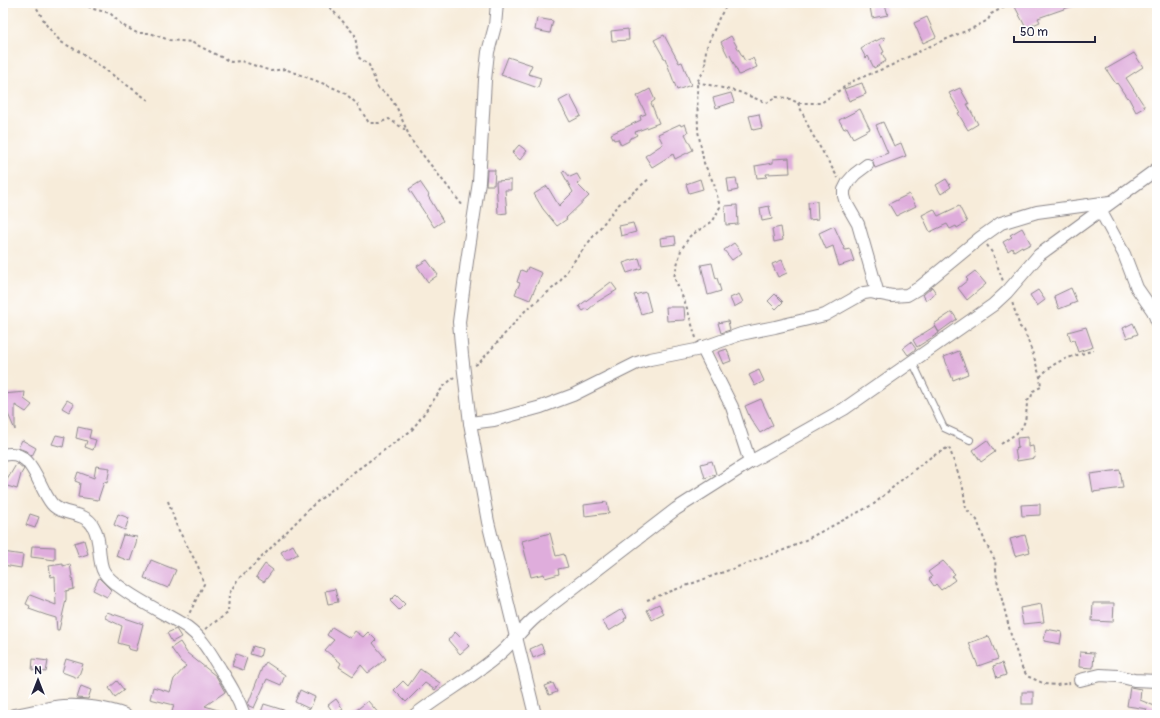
<svg xmlns="http://www.w3.org/2000/svg" width="1160" height="718" font-family="Pangolin,sans-serif">
<style>
.building{fill:#dfaddc}
.lines{fill:none;stroke-linecap:round;stroke-linejoin:round}
.lane-casing{stroke:#8c878a;stroke-width:8}
.street-casing{stroke:#8c878a;stroke-width:14}
.path{stroke:#8c878a;stroke-width:2;stroke-dasharray:3 3;stroke-linecap:butt}
.lane{stroke:#fff;stroke-width:6}
.street{stroke:#fff;stroke-width:12}
</style>
<rect width="100%" height="100%" fill="#fff"/>
<filter id="ink" filterUnits="userSpaceOnUse"><feTurbulence type="fractalNoise" baseFrequency=".025" numOctaves="2"/><feDisplacementMap in="SourceGraphic" scale="8" xChannelSelector="R" yChannelSelector="G"/><feConvolveMatrix kernelMatrix="1 2 1 2 8 2 1 2 1" color-interpolation-filters="sRGB"/></filter>
<filter id="wash" filterUnits="userSpaceOnUse"><feTurbulence type="fractalNoise" baseFrequency=".012" numOctaves="4" result="noise"/><feDisplacementMap in="SourceGraphic" scale="16" xChannelSelector="R" yChannelSelector="G"/><feGaussianBlur stdDeviation="0.9" result="paint"/><feColorMatrix in="noise" values="0 0 0 0 0 0 0 0 0 0 0 0 0 0 0 0 0 1.4 0 .05"/><feComposite in="paint" operator="in"/></filter>
<g filter="url(#wash)">
<rect width="100%" height="100%" fill="#f7ecda"/>
<g id="blocks">
<g class="building">
<polygon points="1013,3 1078,3 1078,4 1038,18 1040,22 1026,28"/>
<polygon points="885,4 888,15 872,18 870,7"/>
<polygon points="927,17 936,37 923,43 914,23"/>
<polygon points="537,18 553,21 550,33 535,30"/>
<polygon points="628,29 629,40 612,41 611,31"/>
<polygon points="664,35 679,63 682,62 691,85 677,90 665,58 664,58 654,40"/>
<polygon points="731,36 745,61 753,58 757,67 739,75 730,55 728,56 721,42"/>
<polygon points="884,37 885,39 880,44 884,52 882,53 886,61 874,68 868,56 866,58 861,49 864,47 863,46 875,40 876,41"/>
<polygon points="1134,53 1143,67 1126,78 1145,107 1136,112 1128,97 1127,98 1117,83 1116,84 1106,69"/>
<polygon points="508,57 532,65 528,74 541,78 538,88 501,75"/>
<polygon points="862,83 866,94 849,101 844,89"/>
<polygon points="960,88 969,104 967,104 978,124 968,130 958,113 960,112 949,93"/>
<polygon points="650,89 655,100 651,103 659,123 635,132 637,135 629,139 629,141 621,145 618,139 614,140 611,134 641,120 640,116 646,114 637,96"/>
<polygon points="731,93 734,102 716,108 713,98"/>
<polygon points="570,95 581,116 570,122 559,101"/>
<polygon points="860,109 870,129 853,138 847,127 844,129 839,120"/>
<polygon points="759,114 762,128 753,130 749,116"/>
<polygon points="883,122 894,146 901,143 906,156 875,168 872,159 888,153 876,125"/>
<polygon points="680,124 681,126 685,124 688,132 685,134 693,150 675,159 673,154 652,167 645,156 663,144 658,134"/>
<polygon points="519,145 527,151 520,160 512,153"/>
<polygon points="789,158 790,173 766,174 767,177 757,178 755,166 773,163 773,159"/>
<polygon points="487,170 495,170 494,185 486,185"/>
<polygon points="564,170 570,177 577,174 581,181 577,184 589,196 566,218 567,219 557,226 543,209 534,194 547,186 559,206 573,192 562,172"/>
<polygon points="736,178 738,190 729,192 727,179"/>
<polygon points="700,179 703,189 689,193 686,184"/>
<polygon points="946,179 951,187 941,194 936,185"/>
<polygon points="511,180 511,190 505,190 507,213 498,214 496,181"/>
<polygon points="420,182 429,195 428,196 443,221 434,227 409,189"/>
<polygon points="909,194 916,206 896,216 889,204"/>
<polygon points="817,201 818,219 809,220 808,202"/>
<polygon points="737,205 738,224 726,225 725,206"/>
<polygon points="769,206 772,219 762,221 760,208"/>
<polygon points="959,206 967,222 957,228 956,226 950,229 947,224 930,232 922,215 934,209 938,216"/>
<polygon points="633,223 636,232 621,236 619,226"/>
<polygon points="834,226 845,250 850,249 854,261 839,266 833,246 826,249 819,233"/>
<polygon points="781,227 783,240 774,242 772,229"/>
<polygon points="1022,228 1031,244 1023,248 1022,246 1014,251 1012,248 1008,251 1003,242 1012,237 1010,235"/>
<polygon points="675,236 676,244 661,246 660,238"/>
<polygon points="734,243 742,253 732,260 724,250"/>
<polygon points="639,258 642,268 627,273 623,263"/>
<polygon points="427,260 438,275 428,282 417,266"/>
<polygon points="782,260 787,273 778,277 772,264"/>
<polygon points="712,263 716,279 717,278 721,291 708,295 701,265"/>
<polygon points="528,267 542,273 530,300 515,294 520,283 517,282 521,270 526,272"/>
<polygon points="975,271 986,284 967,300 958,288 968,280 966,278"/>
<polygon points="611,282 617,290 597,302 588,310 586,309 583,311 579,306"/>
<polygon points="932,287 936,293 926,300 923,295"/>
<polygon points="1071,288 1077,302 1059,309 1054,296"/>
<polygon points="1038,290 1045,300 1037,306 1030,295"/>
<polygon points="646,292 651,311 641,314 634,295"/>
<polygon points="739,294 743,302 734,307 730,298"/>
<polygon points="775,294 783,302 776,309 768,301"/>
<polygon points="666,307 684,307 685,320 667,321"/>
<polygon points="952,312 957,319 939,332 934,324"/>
<polygon points="728,321 730,330 721,333 718,323"/>
<polygon points="1133,323 1138,334 1127,338 1123,328"/>
<polygon points="935,326 939,333 917,347 913,340"/>
<polygon points="1086,327 1093,347 1078,352 1074,340 1071,341 1068,332"/>
<polygon points="911,342 916,349 908,355 903,348"/>
<polygon points="727,349 731,361 723,364 718,352"/>
<polygon points="959,351 968,374 953,380 944,357"/>
<polygon points="759,370 764,381 755,386 749,375"/>
<polygon points="25,392 24,399 32,405 26,412 15,405 15,430 5,407 3,394"/>
<polygon points="761,399 773,425 760,433 750,418 745,406"/>
<polygon points="67,400 74,404 69,412 62,408"/>
<polygon points="78,427 91,430 89,438 96,440 93,450 85,447 87,441 76,438"/>
<polygon points="56,435 65,437 63,447 52,444"/>
<polygon points="1028,437 1028,447 1033,446 1035,458 1017,461 1015,449 1018,448 1017,438"/>
<polygon points="22,440 36,448 32,456 26,451 18,448"/>
<polygon points="987,440 995,452 981,462 973,450"/>
<polygon points="712,461 716,474 705,478 701,464"/>
<polygon points="17,463 24,469 21,474 17,489 4,485"/>
<polygon points="96,466 110,468 107,483 104,482 98,500 78,497 80,483 75,481 78,472 94,478"/>
<polygon points="1120,470 1123,488 1093,492 1090,474"/>
<polygon points="607,502 609,513 585,516 584,505"/>
<polygon points="1040,504 1040,515 1022,516 1021,505"/>
<polygon points="30,514 39,517 35,528 26,525"/>
<polygon points="118,514 129,518 125,530 114,525"/>
<polygon points="550,533 556,556 564,554 568,567 558,569 559,574 545,578 544,574 531,577 522,541"/>
<polygon points="123,535 137,537 136,544 130,561 116,556"/>
<polygon points="1025,535 1030,552 1015,556 1010,539"/>
<polygon points="84,540 88,554 79,557 74,543"/>
<polygon points="293,545 298,554 289,559 285,559 281,552"/>
<polygon points="32,546 55,547 55,560 31,557"/>
<polygon points="3,552 23,555 21,568 3,565"/>
<polygon points="151,560 176,570 168,588 144,578"/>
<polygon points="943,561 955,574 952,576 955,580 941,590 936,584 934,586 929,579 932,577 928,572"/>
<polygon points="63,564 63,566 70,564 74,589 66,591 66,600 59,630 57,630 56,618 46,615 29,609 30,606 26,604 30,595 56,605 55,576 51,577 49,566"/>
<polygon points="265,564 273,570 264,582 256,577"/>
<polygon points="99,578 111,590 107,597 93,590"/>
<polygon points="335,589 338,602 328,604 325,591"/>
<polygon points="396,595 405,604 399,610 390,601"/>
<polygon points="1093,603 1114,603 1113,622 1092,621"/>
<polygon points="659,604 664,614 652,620 647,610"/>
<polygon points="1041,604 1044,622 1023,624 1020,608"/>
<polygon points="622,609 627,617 624,619 625,621 609,631 602,621"/>
<polygon points="107,612 143,624 136,651 128,649 129,646 118,643 122,626 105,618"/>
<polygon points="332,627 350,638 355,631 363,637 368,632 376,640 373,643 386,659 368,673 361,665 353,676 339,667 341,663 325,650 334,640 327,635"/>
<polygon points="176,629 181,637 172,642 167,633"/>
<polygon points="1046,629 1062,632 1060,644 1044,641"/>
<polygon points="455,632 469,646 460,654 448,640"/>
<polygon points="989,636 998,659 978,666 969,643"/>
<polygon points="180,642 187,653 216,676 225,692 205,706 227,713 227,715 171,715 174,705 150,699 153,687 170,692 174,679 186,666 181,662 171,648"/>
<polygon points="541,644 545,653 533,658 530,649"/>
<polygon points="253,646 262,649 260,657 250,654"/>
<polygon points="1080,652 1094,653 1093,668 1079,667"/>
<polygon points="236,654 247,658 243,670 232,666"/>
<polygon points="33,659 48,661 46,672 32,670"/>
<polygon points="66,659 83,664 78,678 62,672"/>
<polygon points="266,662 285,675 281,685 267,679 254,708 249,706 248,704 262,668"/>
<polygon points="1002,663 1006,675 997,678 993,666"/>
<polygon points="420,669 440,683 435,690 425,683 406,702 394,690 403,681 408,686"/>
<polygon points="117,681 124,690 115,697 109,688"/>
<polygon points="553,683 557,692 549,695 545,686"/>
<polygon points="81,686 91,690 88,699 77,698"/>
<polygon points="1130,687 1141,689 1140,700 1157,707 1157,715 1144,715 1147,709 1127,706"/>
<polygon points="300,690 315,697 310,709 295,702"/>
<rect x="1022" y="692" width="11" height="12"/>
<polygon points="336,699 343,709 335,715 328,705"/>
<polygon points="368,701 380,715 350,715"/>
<polygon points="264,704 293,713 293,715 260,715"/>
</g>
</g>
</g>
<g filter="url(#ink)">
<use href="#blocks" fill-opacity="0" stroke="#8c878a" stroke-width="1"/>
<g class="lines">
<defs>
<polyline id="lane" points="912,361 944,428 970,440"/>
<g id="street">
<polyline points="497,3 495,26 488,52 485,80 479,182 467,261 459,322 462,355 470,423 488,522 535,715"/>
<polyline points="867,165 855,174 848,182 844,190 844,196 846,203 858,224 878,294"/>
<polyline points="1100,210 1124,254 1137,288 1153,311 1157,321"/>
<polyline points="702,347 732,407 750,462"/>
<polyline points="470,423 494,420 541,407 573,395 637,363 650,359 696,350 741,334 775,327 825,315 864,293 871,292 892,296 907,295 919,288 980,238 1001,223 1037,212 1110,202"/>
<path d="M3 455C33 447 37 486 52 504 62 516 85 511 93 526 102 540 97 561 104 572 108 578 114 583 120 587 141 603 165 613 187 627 202 638 209 651 219 667 229 683 238 697 244 715"/>
<polyline points="1080,680 1100,675 1118,676 1134,680 1157,681"/>
<path d="M14 715C31 713 47 707 63 706 83 705 107 708 125 715"/>
<path d="M415 715C444 692 478 675 505 649 516 638 525 626 537 616L676 509 750 462 844 409 993 305 1007 292 1039 255 1157 169"/>
</g>
</defs>
<use href="#lane" class="lane-casing"/>
<use href="#street" class="street-casing"/>
<g class="path">
<polyline points="34,3 47,26 61,42 80,52 151,102"/>
<polyline points="83,3 93,9 110,13 122,25 137,33 150,33 169,40 191,42 231,62 241,61 271,71 285,69 327,85 345,93 357,104 369,123 379,123 389,119 407,131"/>
<polyline points="326,3 355,35 358,57 369,65 378,88 389,96 397,108 411,140 463,206"/>
<polyline points="697,82 739,92 767,103 776,97 788,98 798,103 821,103 853,81 890,66 928,47 975,27 988,20 991,14 1012,3"/>
<polyline points="798,103 811,132 838,178"/>
<polyline points="987,245 993,254 1003,281"/>
<polyline points="696,338 686,305 674,277 681,250 690,236 713,221 720,207 714,184 704,163 698,131 697,82 705,69 706,49 719,18 728,3"/>
<polyline points="475,365 479,363 525,311 559,283 571,265 617,206 650,178"/>
<path d="M1040 377C1058 357 1071 358 1094 350"/>
<path d="M1001 444C1023 429 1026 429 1027 401L1031 398 1033 391 1041 387 1040 377 1033 354 1024 330 1020 327 1012 302"/>
<polyline points="168,501 177,527 198,566 204,584 188,616"/>
<polyline points="647,600 792,547 874,504 906,476 931,457 949,447 963,488 966,509 977,520 985,542 995,560 997,580 1011,635 1021,666 1027,676 1045,684 1057,685 1070,683"/>
<polyline points="205,629 228,613 229,594 238,579 255,564 312,506 350,475 412,430 443,387 454,377"/>
</g>
<use href="#lane" class="lane"/>
<use href="#street" class="street"/>
</g>
</g>
<rect width="1160" height="718" fill="none" stroke="#fff" stroke-width="16"/>
<g transform="translate(38 680)" stroke="#ffffff" stroke-width="3" paint-order="stroke">
<path d="M0-3L7 15L0 10L-7 15Z" fill="#22223b"/>
<text y="-6" font-size="11" font-weight="bold" text-anchor="middle" fill="#22223b">N</text>
</g>
<path d="M1014 36v6h81v-6" fill="none" stroke="#22223b" stroke-width="2"/>
<text x="1020" y="36" font-size="12" fill="#22223b" stroke="#ffffff" stroke-width="3" paint-order="stroke">50 m</text>
</svg>
